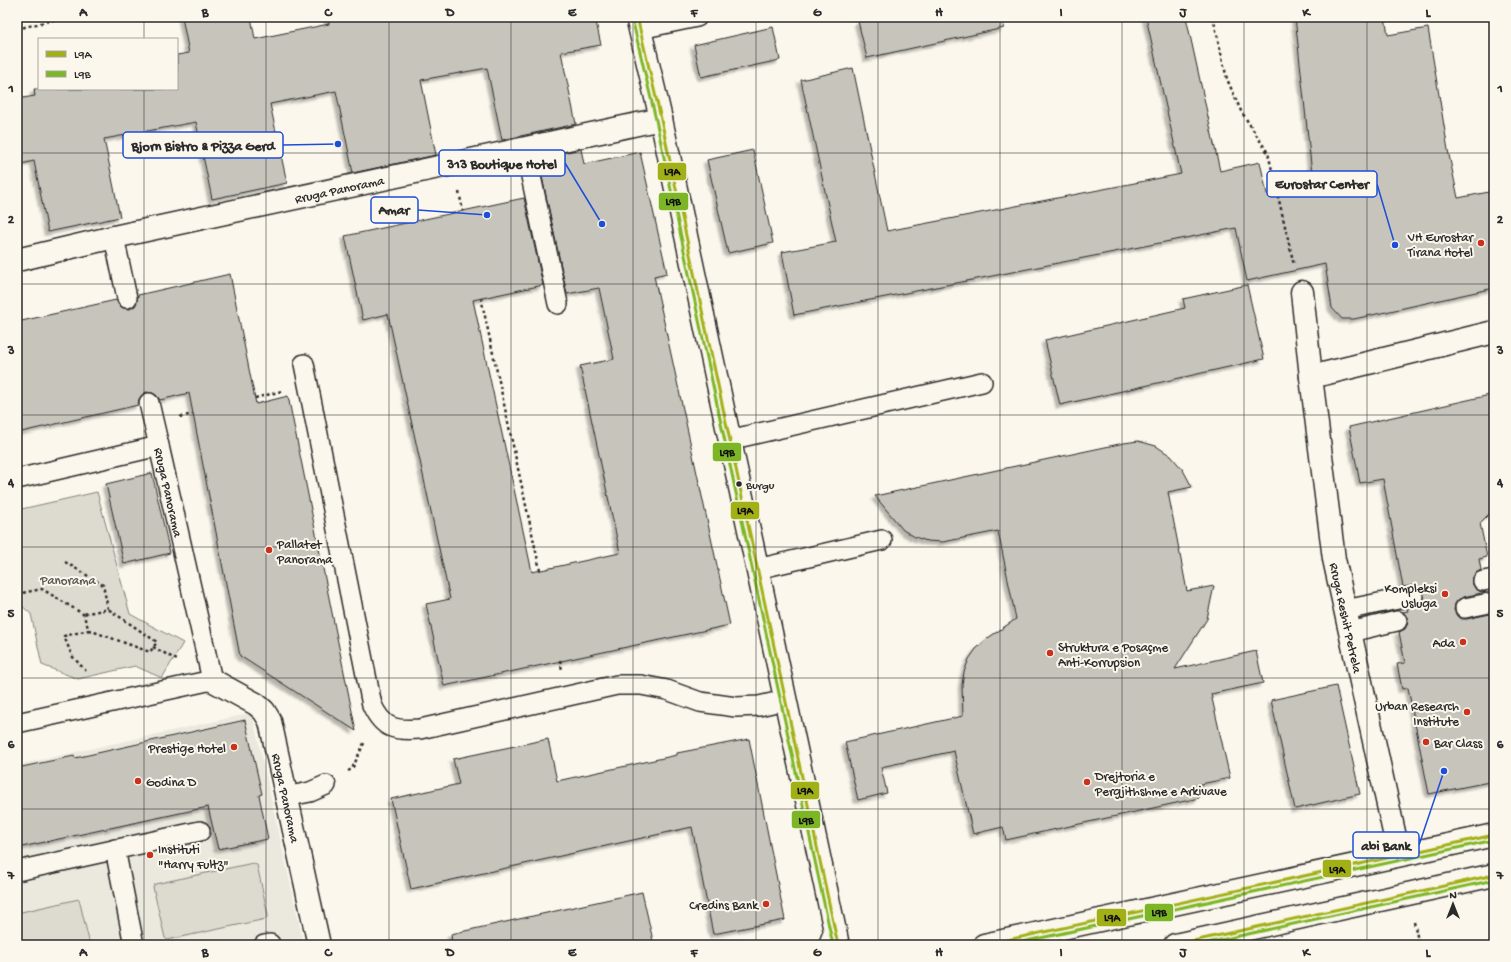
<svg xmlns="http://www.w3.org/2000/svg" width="1511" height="962" font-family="'Gochi Hand',sans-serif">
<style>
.built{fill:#ebe8de}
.green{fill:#dddad0;stroke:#84827e}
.building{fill:#c7c4bc;stroke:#2b2b2b;filter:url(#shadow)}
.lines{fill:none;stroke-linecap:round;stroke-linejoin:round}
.service-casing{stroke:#2b2b2b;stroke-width:22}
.minor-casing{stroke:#2b2b2b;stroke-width:25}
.tertiary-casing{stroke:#2b2b2b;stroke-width:25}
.primary-casing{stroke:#2b2b2b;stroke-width:25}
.path{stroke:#2b2b2b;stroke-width:2.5;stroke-dasharray:3 3;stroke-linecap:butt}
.service{stroke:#fbf7ec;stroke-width:19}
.minor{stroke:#fbf7ec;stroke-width:22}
.tertiary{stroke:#fbf7ec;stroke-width:22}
.primary{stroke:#fbf7ec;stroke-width:22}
.bus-1-casing{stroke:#fbf7ec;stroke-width:6}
.bus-2-casing{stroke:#fbf7ec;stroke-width:6}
.bus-1{stroke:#a2b018;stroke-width:3}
.bus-2{stroke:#7cb627;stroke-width:3}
.grid{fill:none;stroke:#2b2b2b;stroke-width:1;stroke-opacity:0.55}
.poi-dot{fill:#c8321e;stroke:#fbf7ec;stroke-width:1.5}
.bus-dot{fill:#2b2b2b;stroke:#fbf7ec;stroke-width:1.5}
.labels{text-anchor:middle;stroke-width:4;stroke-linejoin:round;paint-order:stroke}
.bus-label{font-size:12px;fill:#2b2b2b;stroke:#fbf7ec;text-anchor:start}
.street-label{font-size:13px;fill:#2b2b2b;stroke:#fbf7ec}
.poi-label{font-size:13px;fill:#2b2b2b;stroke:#fbf7ec;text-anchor:end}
.park-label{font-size:13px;fill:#585754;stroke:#fbf7ec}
.leader{fill:none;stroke:#1d4ed8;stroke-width:1.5}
.callout-dot{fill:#1d4ed8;stroke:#fbf7ec;stroke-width:1.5}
.callout{fill:#fbf7ec;stroke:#1d4ed8;stroke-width:1.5}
.callout-label{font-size:14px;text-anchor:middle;font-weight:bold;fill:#2b2b2b}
.line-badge{stroke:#fbf7ec;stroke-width:1.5}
.pale-badge-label{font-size:11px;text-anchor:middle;font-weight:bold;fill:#111}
.neatline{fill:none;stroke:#2b2b2b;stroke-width:1.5}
.grid-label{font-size:13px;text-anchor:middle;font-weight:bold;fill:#2b2b2b}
</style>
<defs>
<filter id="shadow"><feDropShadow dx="-3.5" dy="3.5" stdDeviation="1" flood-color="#0004"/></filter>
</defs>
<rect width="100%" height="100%" fill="#fbf7ec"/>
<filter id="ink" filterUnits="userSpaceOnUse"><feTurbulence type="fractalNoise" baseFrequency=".025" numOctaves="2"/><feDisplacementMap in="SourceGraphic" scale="8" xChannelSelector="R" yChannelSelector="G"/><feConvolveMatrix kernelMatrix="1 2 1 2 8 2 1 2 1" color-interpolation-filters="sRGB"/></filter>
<g filter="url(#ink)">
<polygon class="built" points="252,713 304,945 17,945 17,765"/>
<g class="green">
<polygon points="97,492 130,614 183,643 162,678 135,666 78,679 42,665 31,614 21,605 17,606 17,510"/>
<polygon points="253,863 257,865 268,915 266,919 167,940 165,938 153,887 155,884"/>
<polygon points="79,899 90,945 17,945 17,913"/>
</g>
<g class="building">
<polygon points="182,17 251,17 255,39 329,24 328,17 595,17 601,45 561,52 576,124 502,140 487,68 421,80 436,155 353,173 336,91 270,104 287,183 212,199 196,122 104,139 120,217 48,232 34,161 17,165 17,99 35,96 34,89 177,89 177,55 189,53"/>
<polygon points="879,17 1003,17 1004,28 867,58 858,21"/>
<polygon points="1146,17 1186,17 1220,171 1260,162 1267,194 1313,183 1295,17 1385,17 1388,35 1428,28 1448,150 1458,198 1494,191 1494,288 1354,319 1342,319 1332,308 1325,264 1247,281 1236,228 794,315 782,252 836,242 801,80 853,68 887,231 1181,174"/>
<polygon points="773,27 780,60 701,77 694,45"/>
<polygon points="581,149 584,164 640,152 667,273 654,276 730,625 444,686 426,604 450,599 388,314 363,320 345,236 524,198 543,285 473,300 532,572 620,553 580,366 614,359 599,288 567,294 538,158"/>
<polygon points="753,150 773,243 728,253 707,160"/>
<polygon points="230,274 256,404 288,396 356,731 240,656 189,393 160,400 157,396 153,393 146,392 142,395 139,399 138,405 17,433 17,322 116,300 119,305 123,308 130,309 135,306 137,302 138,295"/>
<polygon points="1247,285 1264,359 1060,405 1045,340 1185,308 1183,299"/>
<polygon points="1494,394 1494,509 1480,523 1487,557 1479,559 1481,570 1476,573 1473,577 1472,583 1475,588 1479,591 1486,592 1463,597 1458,600 1455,604 1454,610 1457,616 1462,619 1467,619 1490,614 1494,633 1494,781 1429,794 1408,688 1402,689 1397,664 1405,663 1399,632 1405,629 1407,625 1408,619 1403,612 1408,611 1407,608 1421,604 1424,599 1424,593 1421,588 1417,586 1403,587 1383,479 1360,483 1349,427"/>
<polygon points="1138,441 1156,446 1171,456 1183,470 1192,487 1168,492 1187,591 1214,586 1207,619 1175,669 1256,651 1263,683 1211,694 1230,778 1196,785 1199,798 1006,840 1003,827 973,834 954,751 881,767 887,793 858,800 845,742 963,716 962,685 964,672 969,659 976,649 988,638 1016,619 998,531 943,542 927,541 915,537 903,530 875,496 1124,443"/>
<polygon points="152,473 170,553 124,564 106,484"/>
<polygon points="1336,686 1360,794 1295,809 1271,700"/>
<polygon points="245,720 262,794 259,795 268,839 218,849 208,807 17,848 17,768 74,756 75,758"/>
<polygon points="548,739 557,781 677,755 677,753 749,739 785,920 713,934 692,827 411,889 391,799 459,784 453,759"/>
<polygon points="642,892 654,945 452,945 451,934"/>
</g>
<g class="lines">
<defs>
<g id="service">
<polyline points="640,29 697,17"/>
<polyline points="525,148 558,304"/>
<polyline points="114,237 127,298"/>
<path d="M304 364 372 705C383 729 395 731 420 729L617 685H641L667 690 700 702 736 707 759 706 785 700"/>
<polyline points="149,403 159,446"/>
<polyline points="729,440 982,382"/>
<path id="s1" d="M17 479 159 446 212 680 17 723"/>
<polyline points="757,569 882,540"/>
<polyline points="1483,581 1494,579"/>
<polyline points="1465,608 1494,602"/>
<polyline points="1345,610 1413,596"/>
<polyline points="1350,632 1397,621"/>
<polyline points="285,797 310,792 326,785"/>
<polyline points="115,849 134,945"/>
<polyline points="17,871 200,831"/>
<polyline points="264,945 270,944"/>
</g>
<g id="minor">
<path id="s2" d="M17 260 114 237 661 119"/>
<path id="s3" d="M1302 292 1311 377 1334 559 1399 855"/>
<polyline points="1311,377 1494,332"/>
<path id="s4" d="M212 680 256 704 264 711 270 721 319 945"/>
</g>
<polyline id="tertiary" points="637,17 661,119 838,945"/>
<g id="primary">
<polyline points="830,945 835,932"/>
<polyline points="984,945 1494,835"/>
<polyline points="1175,945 1494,875"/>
</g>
</defs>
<use href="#service" class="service-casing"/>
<use href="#minor" class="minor-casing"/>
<use href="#tertiary" class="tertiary-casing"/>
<use href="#primary" class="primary-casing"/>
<g class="path">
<polyline points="1213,17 1227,79 1241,111 1268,153 1294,265"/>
<polyline points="17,29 65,17"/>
<polyline points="459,192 463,211"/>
<polyline points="481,298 540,570"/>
<polyline points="255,398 282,391"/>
<polyline points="180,417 193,414"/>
<polyline points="65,562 103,585 108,609 83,614"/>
<polyline points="17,594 42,589 83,614 89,630 64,636 72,656 86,671"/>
<polyline points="89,630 150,652 157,642 108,609"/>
<polyline points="153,647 177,660"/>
<polyline points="560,660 562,670"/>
<polyline points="348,771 352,769 365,741"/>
<polyline points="1414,922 1419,945"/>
</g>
<use href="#service" class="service"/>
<use href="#minor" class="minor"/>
<use href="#tertiary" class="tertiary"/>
<use href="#primary" class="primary"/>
<defs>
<g id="bus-1">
<polyline points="637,17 661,119 838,945"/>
<polyline points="984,945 1494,835"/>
<polyline points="1175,945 1494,875"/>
</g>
<g id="bus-2">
<polyline points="632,18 656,120 833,945"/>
<polyline points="1008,945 1494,840"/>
<polyline points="1198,945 1494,880"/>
</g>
</defs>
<use href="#bus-1" class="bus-1-casing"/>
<use href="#bus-2" class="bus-2-casing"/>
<use href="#bus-1" class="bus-1"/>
<use href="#bus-2" class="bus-2"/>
</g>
</g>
<path class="grid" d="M144 17V39M266 17V945M389 17V945M511 17V945M633 17V945M756 17V945M878 17V945M1000 17V945M1122 17V945M1244 17V945M1367 17V945M144 89V945M17 153H1494M17 284H1494M17 415H1494M17 547H1494M17 678H1494M17 809H1494"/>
<g class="poi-dot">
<circle cx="1481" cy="243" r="4"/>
<circle cx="269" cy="550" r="4"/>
<circle cx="1445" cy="594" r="4"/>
<circle cx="1463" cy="642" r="4"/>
<circle cx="1050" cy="653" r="4"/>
<circle cx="1467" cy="712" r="4"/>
<circle cx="1426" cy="742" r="4"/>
<circle cx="234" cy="747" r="4"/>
<circle cx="138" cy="781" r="4"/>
<circle cx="1087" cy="782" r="4"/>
<circle cx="150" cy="855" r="4"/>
<circle cx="766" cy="904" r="4"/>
</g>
<circle class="bus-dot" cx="739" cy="484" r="3.5"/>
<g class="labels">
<g class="bus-label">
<text x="746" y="489">Burgu</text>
</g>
<g class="street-label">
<text dy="5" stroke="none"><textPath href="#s2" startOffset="330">Rruga Panorama</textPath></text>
<text dy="5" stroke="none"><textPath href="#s1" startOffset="193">Rruga Panorama</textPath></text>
<text dy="5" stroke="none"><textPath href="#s3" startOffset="329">Rruga Reshit Petrela</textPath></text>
<text dy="5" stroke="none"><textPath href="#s4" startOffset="151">Rruga Panorama</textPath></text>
</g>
<g class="poi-label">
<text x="1473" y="241">VH Eurostar<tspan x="1473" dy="15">Tirana Hotel</tspan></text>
<text x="277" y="548" text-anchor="start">Pallatet<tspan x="277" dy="15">Panorama</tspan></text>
<text x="1437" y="592">Kompleksi<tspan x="1437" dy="15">Usluga</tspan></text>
<text x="1455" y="647">Ada</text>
<text x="1058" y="651" text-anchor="start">Struktura e Posaçme<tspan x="1058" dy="15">Anti-Korrupsion</tspan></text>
<text x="1459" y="710">Urban Research<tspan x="1459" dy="15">Institute</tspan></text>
<text x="1434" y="747" text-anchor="start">Bar Class</text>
<text x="226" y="752">Prestige Hotel</text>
<text x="1095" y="780" text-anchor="start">Drejtoria e<tspan x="1095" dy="15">Pergjithshme e Arkivave</tspan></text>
<text x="146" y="786" text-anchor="start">Godina D</text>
<text x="158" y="853" text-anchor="start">Instituti<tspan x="158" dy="15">"Harry Fultz"</tspan></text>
<text x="758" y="909">Credins Bank</text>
</g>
<g class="park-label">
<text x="68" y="584">Panorama</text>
</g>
</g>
<path class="leader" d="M338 144L283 145M602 224L565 163M1395 245L1377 184M487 215L418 210M1444 771L1419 845"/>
<g class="callout-dot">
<circle cx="338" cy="144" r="4"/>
<circle cx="602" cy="224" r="4"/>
<circle cx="1395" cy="245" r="4"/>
<circle cx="487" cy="215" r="4"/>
<circle cx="1444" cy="771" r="4"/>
</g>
<g class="callout">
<rect x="123" y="132" width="160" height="26" rx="4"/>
<rect x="439" y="150" width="126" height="26" rx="4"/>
<rect x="1267" y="171" width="110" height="26" rx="4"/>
<rect x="371" y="197" width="47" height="26" rx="4"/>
<rect x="1353" y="832" width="66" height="26" rx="4"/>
</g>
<g class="callout-label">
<text x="203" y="150">Bjorn Bistro &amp; Pizza Gerd</text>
<text x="502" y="168">313 Boutique Hotel</text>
<text x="1322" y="188">Eurostar Center</text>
<text x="394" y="214">Amar</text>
<text x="1386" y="850">abi Bank</text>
</g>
<g class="line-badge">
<rect x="657" y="162" width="30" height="19" rx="4" fill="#a2b018"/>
<rect x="658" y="192" width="31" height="19" rx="4" fill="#7cb627"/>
<rect x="712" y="442" width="30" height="20" rx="4" fill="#7cb627"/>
<rect x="730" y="501" width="30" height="19" rx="4" fill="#a2b018"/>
<rect x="790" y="781" width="30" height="19" rx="4" fill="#a2b018"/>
<rect x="791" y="810" width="30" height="19" rx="4" fill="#7cb627"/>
<rect x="1322" y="859" width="30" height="19" rx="4" fill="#a2b018"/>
<rect x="1144" y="903" width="30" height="19" rx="4" fill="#7cb627"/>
<rect x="1096" y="908" width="31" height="19" rx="4" fill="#a2b018"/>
</g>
<g class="pale-badge-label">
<text x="672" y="175">L9A</text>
<text x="673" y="205">L9B</text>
<text x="727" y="456">L9B</text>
<text x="745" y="514">L9A</text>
<text x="805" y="794">L9A</text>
<text x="806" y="824">L9B</text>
<text x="1337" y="873">L9A</text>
<text x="1159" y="916">L9B</text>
<text x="1112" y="921">L9A</text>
</g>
<rect width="1511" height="962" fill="none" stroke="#fbf7ec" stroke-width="44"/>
<rect x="38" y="38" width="140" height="52" fill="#fbf7ec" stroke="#a8a59f"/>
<rect x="46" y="51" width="20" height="6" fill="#a2b018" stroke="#a8a59f"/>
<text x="74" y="58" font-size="12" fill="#2b2b2b">L9A</text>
<rect x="46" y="71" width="20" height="6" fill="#7cb627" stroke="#a8a59f"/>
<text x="74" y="78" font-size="12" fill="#2b2b2b">L9B</text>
<g transform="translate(1453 904)" stroke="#fbf7ec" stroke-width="3" paint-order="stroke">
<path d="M0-3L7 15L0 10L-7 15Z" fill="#2b2b2b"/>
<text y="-6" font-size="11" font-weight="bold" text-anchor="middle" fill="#2b2b2b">N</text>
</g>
<rect x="22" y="22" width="1467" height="918" class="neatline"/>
<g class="grid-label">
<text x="83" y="16">A</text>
<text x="205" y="16">B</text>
<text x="328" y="16">C</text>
<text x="450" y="16">D</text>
<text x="572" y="16">E</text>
<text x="694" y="16">F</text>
<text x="817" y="16">G</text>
<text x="939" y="16">H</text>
<text x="1061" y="16">I</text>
<text x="1183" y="16">J</text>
<text x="1306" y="16">K</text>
<text x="1428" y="16">L</text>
<text x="11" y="92">1</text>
<text x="1500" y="92">1</text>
<text x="11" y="223">2</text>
<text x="1500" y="223">2</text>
<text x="11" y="354">3</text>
<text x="1500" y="354">3</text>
<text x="11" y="486">4</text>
<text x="1500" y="486">4</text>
<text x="11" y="617">5</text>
<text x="1500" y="617">5</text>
<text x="11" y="748">6</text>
<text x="1500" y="748">6</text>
<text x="11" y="879">7</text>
<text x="1500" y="879">7</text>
<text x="83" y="956">A</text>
<text x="205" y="956">B</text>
<text x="328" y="956">C</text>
<text x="450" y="956">D</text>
<text x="572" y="956">E</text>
<text x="694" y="956">F</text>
<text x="817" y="956">G</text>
<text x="939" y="956">H</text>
<text x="1061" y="956">I</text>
<text x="1183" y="956">J</text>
<text x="1306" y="956">K</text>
<text x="1428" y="956">L</text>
</g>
</svg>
